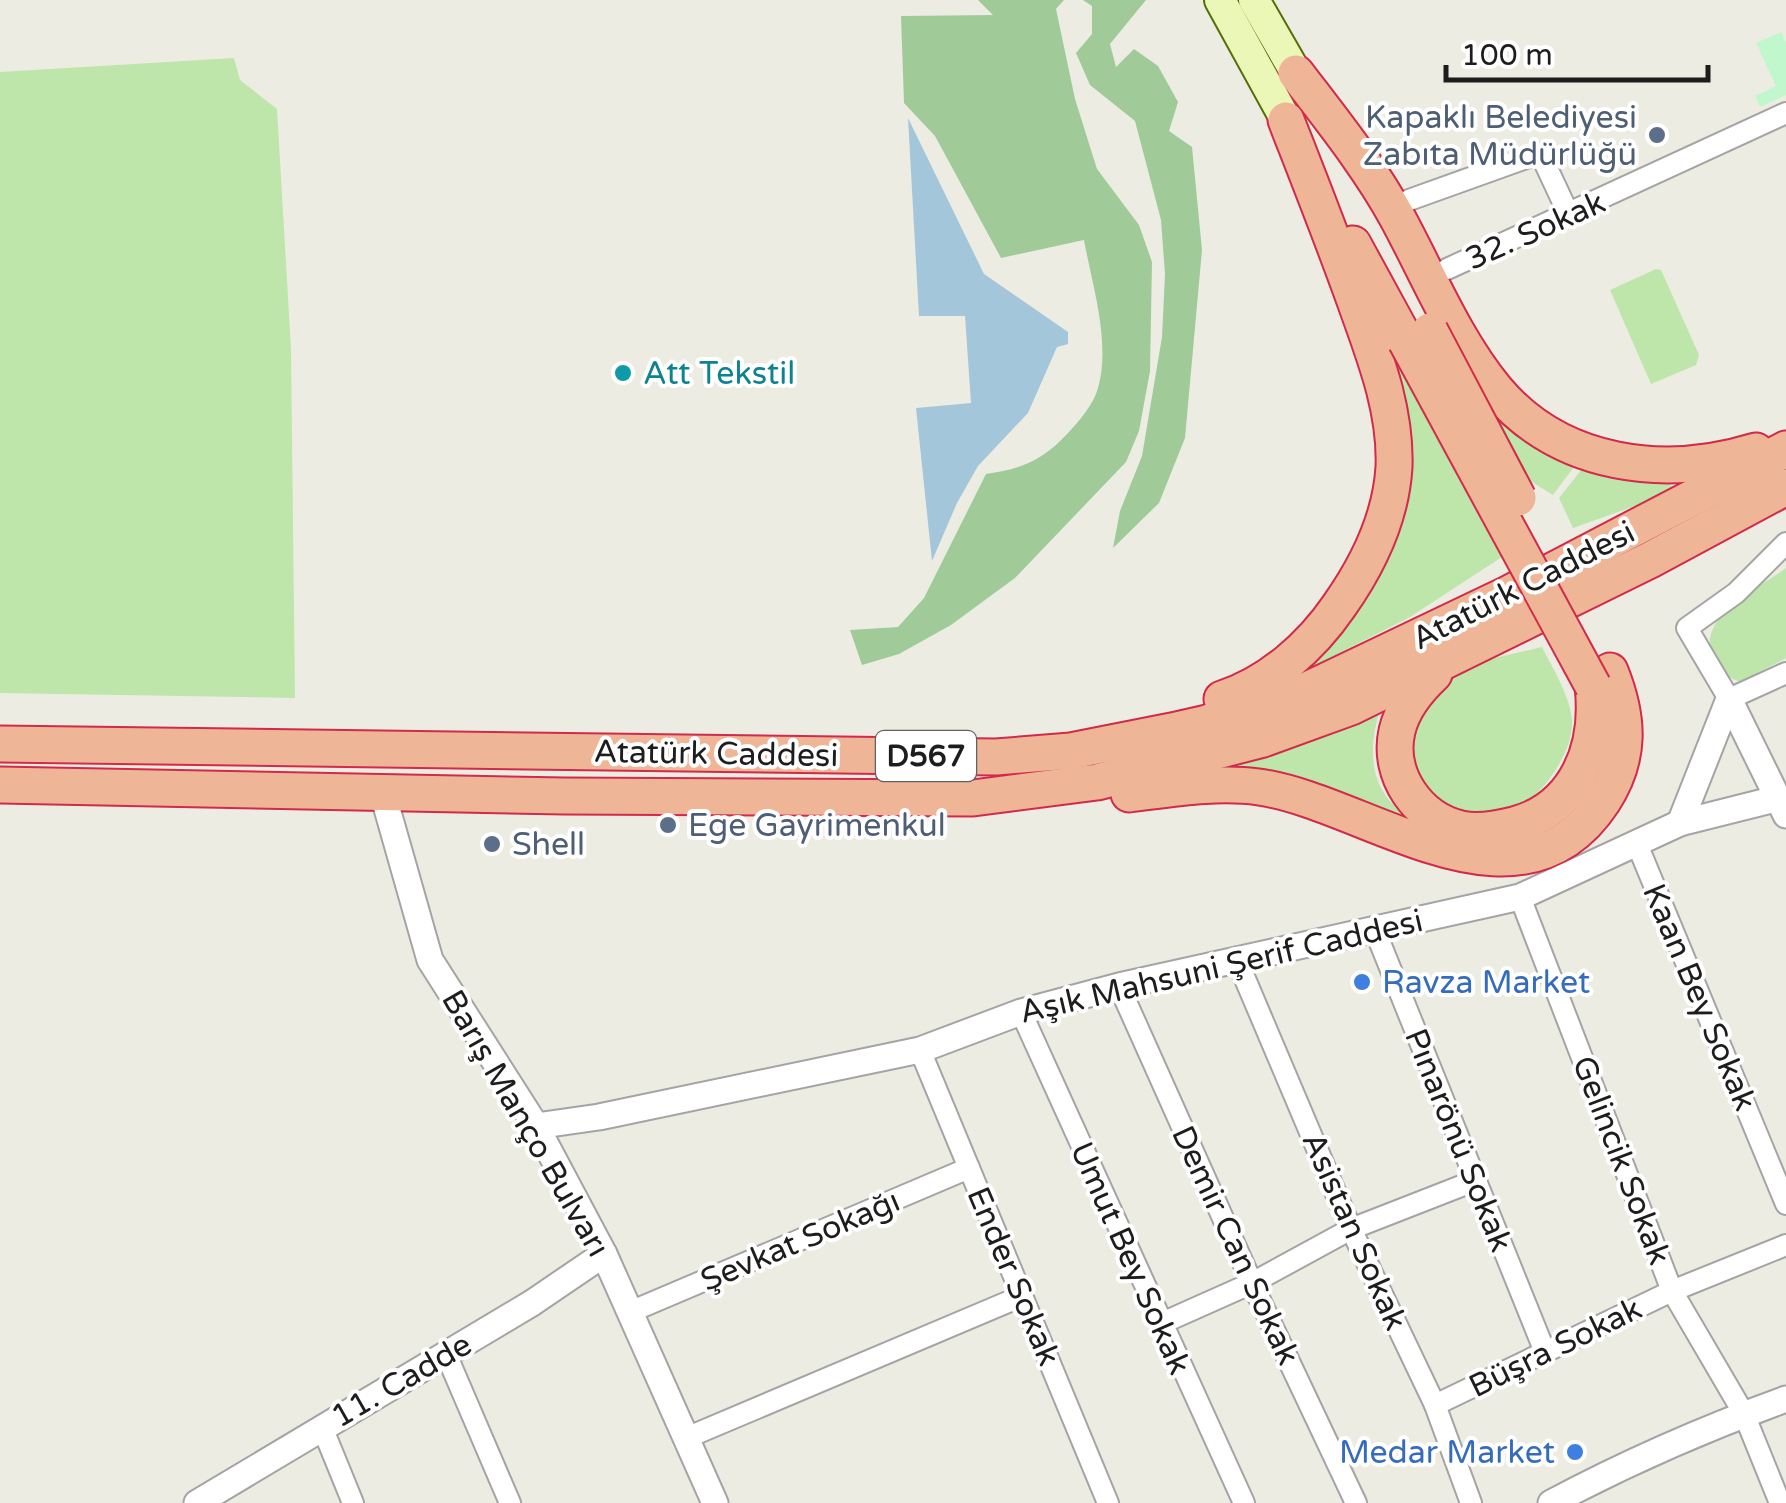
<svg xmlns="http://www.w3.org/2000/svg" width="1786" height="1503" font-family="'Varela Round',sans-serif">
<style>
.grass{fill:#bee6aa}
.forest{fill:#a0cb99}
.park{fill:#c0f7cd}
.water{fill:#a4c6da}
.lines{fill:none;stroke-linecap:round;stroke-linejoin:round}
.minor-casing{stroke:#a4a4a4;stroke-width:24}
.tertiary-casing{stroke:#a4a4a4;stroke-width:29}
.secondary-casing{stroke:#546e09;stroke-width:34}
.trunk-casing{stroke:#d12a4a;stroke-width:39}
.minor{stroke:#fff;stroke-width:20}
.tertiary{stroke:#fff;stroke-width:25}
.secondary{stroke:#eaf7b7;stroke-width:30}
.trunk{stroke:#eeb696;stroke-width:35}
.trunk-bridge-casing{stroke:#d12a4a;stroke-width:39;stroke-linecap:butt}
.trunk-bridge{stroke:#eeb696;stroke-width:35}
.service-dot{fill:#5c6f8a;stroke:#fff;stroke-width:4}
.culture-dot{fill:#0f9aa8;stroke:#fff;stroke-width:4}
.shop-dot{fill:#3f7fe0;stroke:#fff;stroke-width:4}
.labels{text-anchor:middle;stroke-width:8;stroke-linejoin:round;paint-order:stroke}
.shield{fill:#fff;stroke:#616161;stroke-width:2.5}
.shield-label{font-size:30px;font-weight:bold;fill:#1d1d1d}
.service-label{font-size:32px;fill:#4e5e75;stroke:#fff;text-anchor:start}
.street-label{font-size:32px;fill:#1d1d1d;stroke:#fff}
.culture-label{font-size:32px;fill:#0d838f;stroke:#fff;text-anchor:start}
.shop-label{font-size:32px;fill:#366cbe;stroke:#fff;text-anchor:start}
</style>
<rect width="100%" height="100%" fill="#edece3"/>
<g class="grass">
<polygon points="234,58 240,80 277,109 291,349 295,698 0,693 0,72"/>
<polygon points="1350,264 1430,407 1502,557 1410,617 1300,673 1346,626 1373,588 1391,552 1404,506"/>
<polygon points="1656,269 1661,270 1699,355 1696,365 1651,384 1610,290"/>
<path d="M1476 391C1508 424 1532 446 1574 467L1553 495 1522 476Z"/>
<path d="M1582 469C1609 482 1639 484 1669 482L1674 492 1573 528 1559 498Z"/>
<path d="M1786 568V658L1740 682C1728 677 1717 671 1712 657 1697 615 1757 589 1786 568Z"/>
<path d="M1542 647C1553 669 1569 694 1572 719 1573 738 1565 755 1555 771 1521 823 1477 822 1426 796L1404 731 1443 682 1490 659Z"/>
<path d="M1384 698C1373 727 1366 765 1384 793 1389 802 1400 809 1407 817 1341 790 1278 769 1207 766Z"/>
</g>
<g class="forest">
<path d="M978 0H1064L1056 9 1075 99 1097 169 1139 225 1152 262 1150 371 1139 431 1126 462 1015 578 951 625 899 654 862 665 850 630 898 627 924 598 986 474C1022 469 1043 460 1068 433 1079 421 1094 404 1098 388 1111 342 1092 285 1084 240L1001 258 935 136 904 103 901 16 993 15Z"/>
<polygon points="1083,0 1146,0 1110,44 1116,67 1134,49 1158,66 1178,102 1169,131 1192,147 1202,250 1185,438 1159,503 1113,548 1120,511 1142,456 1162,337 1165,274 1161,220 1135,121 1090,85 1076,53 1092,34 1092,6"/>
</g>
<polygon class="park" points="1781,32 1786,42 1786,95 1760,107 1755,96 1776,86 1756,43"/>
<polygon class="water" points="908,118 984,274 1068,332 1068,344 1057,347 1028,413 978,466 957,503 932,561 916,408 971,403 965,316 919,316"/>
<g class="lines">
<defs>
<g id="minor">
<polyline points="1409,200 1540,153 1569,215"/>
<polyline points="1447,269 1786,113"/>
<polyline points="1786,543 1736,593 1687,628 1729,699 1786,673"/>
<polyline points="1637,844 1786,1204"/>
<polyline points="1520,897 1672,1291 1744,1414 1780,1503"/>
<polyline points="1374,928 1545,1352"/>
<polyline points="1237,960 1351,1229 1435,1405 1471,1503"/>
<polyline points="1119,986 1252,1283 1356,1503"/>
<polyline points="1021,1012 1244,1503"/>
<polyline points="920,1050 1108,1503"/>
<polyline points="630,1312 969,1168"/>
<polyline points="1160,1324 1252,1283 1351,1229 1474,1181"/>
<polyline points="446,1354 510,1503"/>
<polyline points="1435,1405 1672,1291 1786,1245"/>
<polyline points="322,1427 353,1503"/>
<polyline points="686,1438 1022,1296"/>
</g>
<g id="tertiary">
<polyline points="1729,699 1786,815"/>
<polyline points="382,791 430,960 536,1126 604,1254 715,1503"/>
<polyline points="1680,823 1729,699"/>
<polyline points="536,1126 599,1117 920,1050 1021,1012 1119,986 1520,897 1680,823 1779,798"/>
<polyline points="197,1503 532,1303 604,1254"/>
<path d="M1551 1503C1626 1463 1706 1428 1786 1399"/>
</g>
<g id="secondary">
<polyline points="1220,0 1286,120"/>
<polyline points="1254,0 1296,73"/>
</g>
<g id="trunk">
<path d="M1296 73C1331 119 1369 166 1397 217 1428 274 1454 339 1496 390 1561 467 1665 479 1756 451"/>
<polyline points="1353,244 1406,341"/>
<path d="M1434 674C1418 689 1402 709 1397 731 1387 775 1418 819 1461 829 1479 833 1498 829 1514 825 1578 808 1600 746 1593 686"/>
<path d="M1222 699C1269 684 1311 647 1339 606 1368 565 1391 518 1394 467 1396 413 1377 362 1359 312 1336 247 1311 184 1286 120"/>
<polyline points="0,744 996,757 1071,751 1172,731 1207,723 1305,691 1508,594 1786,449"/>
<polyline points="0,785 565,796 973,798 1097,782 1263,739 1351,707 1650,560 1786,487"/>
<path d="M1129 794C1171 789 1217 781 1259 787 1367 802 1518 930 1603 801 1631 758 1629 718 1610 671"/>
</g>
</defs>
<use href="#minor" class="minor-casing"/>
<use href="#tertiary" class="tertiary-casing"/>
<use href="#secondary" class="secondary-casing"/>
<use href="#trunk" class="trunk-casing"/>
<use href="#minor" class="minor"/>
<use href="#tertiary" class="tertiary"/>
<use href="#secondary" class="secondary"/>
<use href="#trunk" class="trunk"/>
<defs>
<g id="trunk-bridge">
<polyline points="1430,331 1518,498"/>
<polyline points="1406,341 1593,686"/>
</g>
</defs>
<use href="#trunk-bridge" class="trunk-bridge-casing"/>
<use href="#trunk-bridge" class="trunk-bridge"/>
</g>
<g class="service-dot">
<circle cx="1657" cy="135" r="10"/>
<circle cx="668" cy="825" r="10"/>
<circle cx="492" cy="844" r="10"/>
</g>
<circle class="culture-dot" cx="623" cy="373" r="10"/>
<g class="shop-dot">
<circle cx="1362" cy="982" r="10"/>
<circle cx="1575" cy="1452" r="10"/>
</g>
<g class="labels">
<rect class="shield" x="876" y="731" width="100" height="50" rx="8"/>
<g class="shield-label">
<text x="926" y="766">D567</text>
</g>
<g class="service-label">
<text x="1637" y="128" text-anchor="end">Kapaklı Belediyesi<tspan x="1637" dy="37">Zabıta Müdürlüğü</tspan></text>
<text x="688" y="836">Ege Gayrimenkul</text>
<text x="512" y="855">Shell</text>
</g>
<g class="street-label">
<text transform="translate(1535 230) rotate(-24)" y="11">32. Sokak</text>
<text transform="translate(1523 585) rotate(-27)" y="11">Atatürk Caddesi</text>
<text transform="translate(716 753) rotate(1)" y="11">Atatürk Caddesi</text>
<text transform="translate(1221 966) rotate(-13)" y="11">Aşık Mahsuni Şerif Caddesi</text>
<text transform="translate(1700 997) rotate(67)" y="11">Kaan Bey Sokak</text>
<text transform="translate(526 1123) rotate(60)" y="11">Barış Manço Bulvarı</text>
<text transform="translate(1459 1140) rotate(68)" y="11">Pınarönü Sokak</text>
<text transform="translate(1622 1160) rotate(69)" y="11">Gelincik Sokak</text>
<text transform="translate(1355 1231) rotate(66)" y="11">Asistan Sokak</text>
<text transform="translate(800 1240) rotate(-23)" y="11">Şevkat Sokağı</text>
<text transform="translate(1236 1245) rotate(65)" y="11">Demir Can Sokak</text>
<text transform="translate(1131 1258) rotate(66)" y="11">Umut Bey Sokak</text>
<text transform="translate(1014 1276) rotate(67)" y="11">Ender Sokak</text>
<text transform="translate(1555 1347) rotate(-26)" y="11">Büşra Sokak</text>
<text transform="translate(401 1380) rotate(-30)" y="11">11. Cadde</text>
</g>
<g class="culture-label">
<text x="643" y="384">Att Tekstil</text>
</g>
<g class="shop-label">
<text x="1382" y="993">Ravza Market</text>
<text x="1555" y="1463" text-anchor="end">Medar Market</text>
</g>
</g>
<path d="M1446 65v15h262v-15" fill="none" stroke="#1d1d1d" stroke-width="5"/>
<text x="1461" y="65" font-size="30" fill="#1d1d1d" stroke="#ffffff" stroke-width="8" paint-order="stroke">100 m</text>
</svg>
